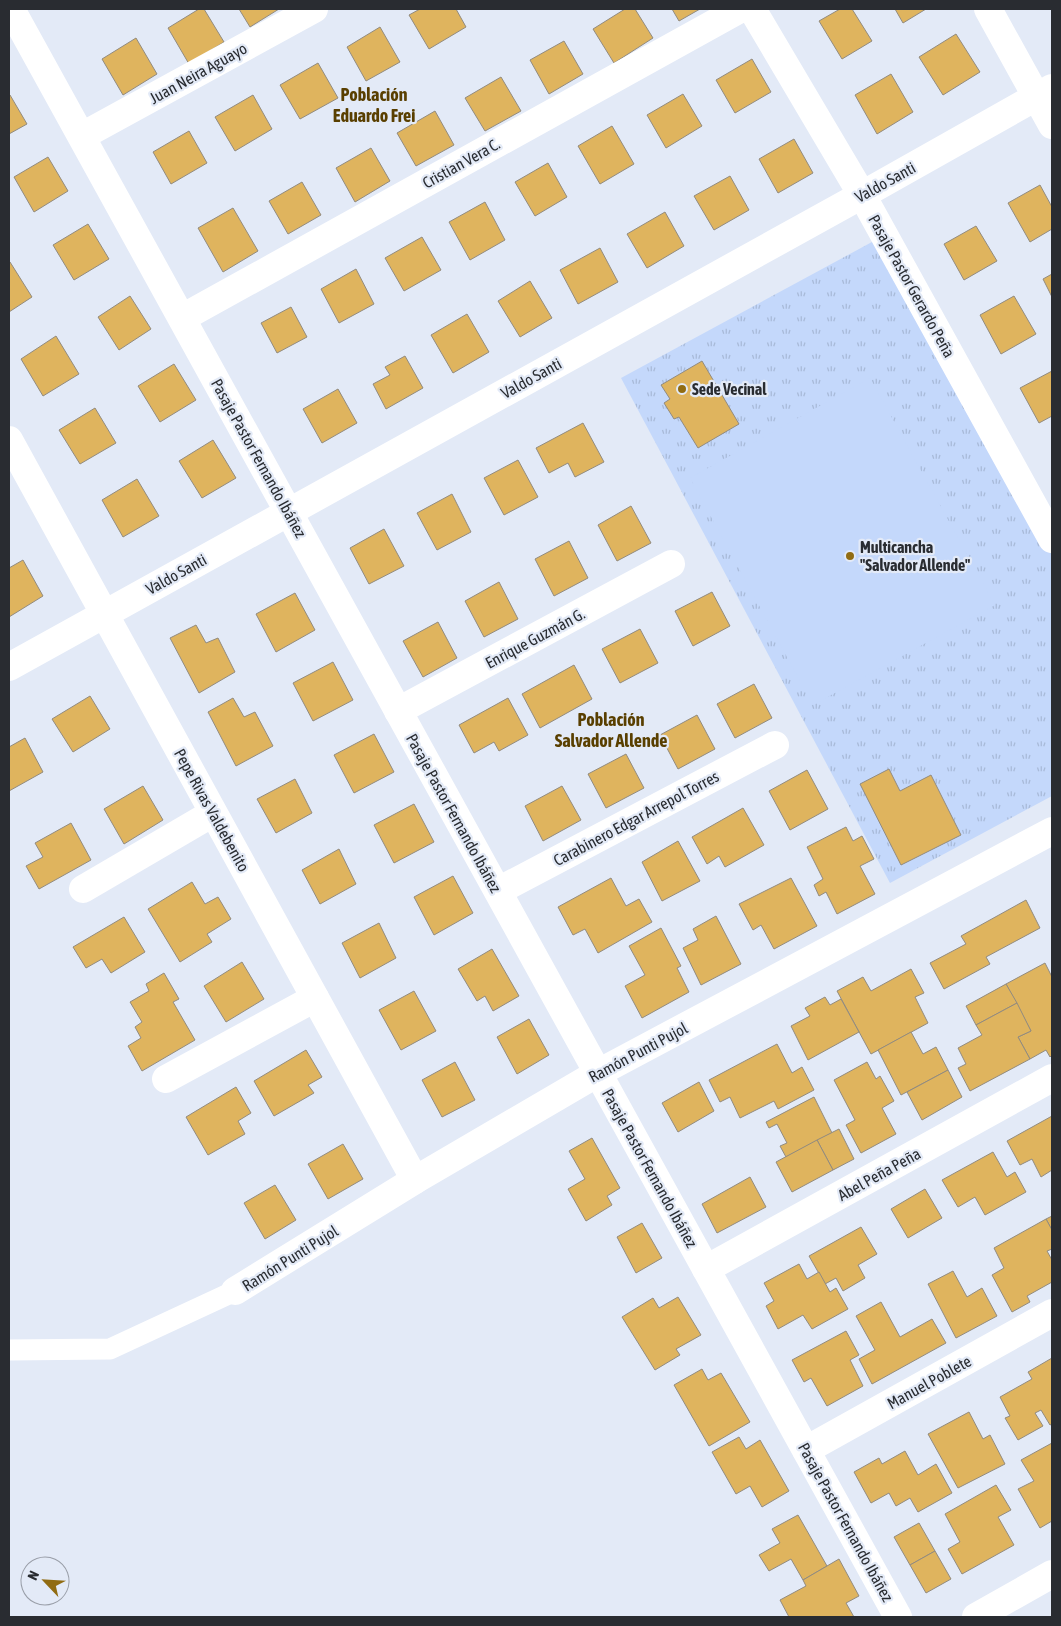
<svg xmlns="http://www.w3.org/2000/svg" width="1061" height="1626" font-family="'Asap Condensed',sans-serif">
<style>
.grass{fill:url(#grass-tufts)}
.pitch{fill:#c4d8fb}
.building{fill:#dfb45e;stroke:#928b7f}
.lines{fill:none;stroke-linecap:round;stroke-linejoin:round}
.service{stroke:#fff;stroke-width:21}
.minor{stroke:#fff;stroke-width:28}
.poi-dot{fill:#916c12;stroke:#e3eaf7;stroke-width:2}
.labels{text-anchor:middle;stroke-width:4.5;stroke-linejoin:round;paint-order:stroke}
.street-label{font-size:16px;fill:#292c31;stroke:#e3eaf7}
.poi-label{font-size:16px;font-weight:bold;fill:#292c31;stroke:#e3eaf7;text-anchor:start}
.neighbourhood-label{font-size:18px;font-weight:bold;fill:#593f00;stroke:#e3eaf7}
</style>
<defs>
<pattern id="grass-tufts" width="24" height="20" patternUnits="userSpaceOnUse" patternTransform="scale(1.25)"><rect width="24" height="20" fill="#c4d8fb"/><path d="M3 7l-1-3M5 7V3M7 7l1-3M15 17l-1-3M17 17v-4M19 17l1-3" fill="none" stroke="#a8bad8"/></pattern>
</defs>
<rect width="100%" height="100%" fill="#e3eaf7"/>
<polygon class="grass" points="883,236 1052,553 1052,796 890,883 621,378"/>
<polygon class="pitch" points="870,378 995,605 813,705 690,478"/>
<g class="building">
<polygon points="199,9 204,9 224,42 189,64 168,28"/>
<polygon points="239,9 279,9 250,27"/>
<polygon points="420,9 456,9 466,27 429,49 409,15"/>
<polygon points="625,9 635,9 653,38 614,63 593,29"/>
<polygon points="672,9 700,9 679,21"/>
<polygon points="840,9 852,9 872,41 842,59 819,21"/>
<polygon points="895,9 926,9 903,23"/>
<polygon points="380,27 400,62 366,81 347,47"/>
<polygon points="956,34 980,72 943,95 919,57"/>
<polygon points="136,38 157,74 123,95 102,59"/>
<polygon points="564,41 583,74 549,94 530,60"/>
<polygon points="752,59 771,92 735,113 716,80"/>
<polygon points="318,63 338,98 300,119 280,85"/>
<polygon points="891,74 913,112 877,134 855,95"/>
<polygon points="501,77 521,111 485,131 465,98"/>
<polygon points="683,94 702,126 666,148 647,115"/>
<polygon points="10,95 27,124 9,134 9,96"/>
<polygon points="253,95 272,129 235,151 215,117"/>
<polygon points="435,111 454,145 416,166 397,133"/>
<polygon points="612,126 634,164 600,184 578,146"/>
<polygon points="189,131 207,163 171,184 153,152"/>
<polygon points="794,139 813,173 778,193 759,159"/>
<polygon points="371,148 390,181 355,202 336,168"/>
<polygon points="48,157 68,191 34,212 14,177"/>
<polygon points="548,163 567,197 535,216 515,182"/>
<polygon points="730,176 749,210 714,230 694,196"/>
<polygon points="302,182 321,215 288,234 269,201"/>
<polygon points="1040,185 1052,207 1052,229 1030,242 1008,203"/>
<polygon points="485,202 505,240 470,260 449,222"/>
<polygon points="233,208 258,251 223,272 198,228"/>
<polygon points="665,212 684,246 647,268 627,234"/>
<polygon points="88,224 109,259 74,280 53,245"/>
<polygon points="976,226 997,261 964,280 944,244"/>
<polygon points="422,237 441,270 404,291 385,258"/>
<polygon points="600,248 618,282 578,304 560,270"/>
<polygon points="10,262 32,297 9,312 9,263"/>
<polygon points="356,269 374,304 339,323 321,289"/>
<polygon points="1052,274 1052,297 1043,279"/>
<polygon points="530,281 552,318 520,337 498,301"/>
<polygon points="130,296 151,329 119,350 98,317"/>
<polygon points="1014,296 1036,334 1001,354 980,315"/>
<polygon points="291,307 307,337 277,353 261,323"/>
<polygon points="467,314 489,352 453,373 431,335"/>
<polygon points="56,336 79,374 43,396 21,359"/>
<polygon points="405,356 423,388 386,409 373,384 390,375 385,367"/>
<polygon points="702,361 739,424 698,448 679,417 674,419 664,403 670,399 661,385"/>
<polygon points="174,364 196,400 160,422 138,386"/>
<polygon points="1052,371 1052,416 1039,423 1020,388"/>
<polygon points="338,389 357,423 322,443 303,409"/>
<polygon points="95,408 116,443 80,464 59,430"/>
<polygon points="583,423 604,462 575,477 568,463 549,473 536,448"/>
<polygon points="213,440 236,478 202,498 179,461"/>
<polygon points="518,460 538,497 504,515 484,478"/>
<polygon points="137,479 159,516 123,537 102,500"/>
<polygon points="452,494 471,532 437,550 417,513"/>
<polygon points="631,506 651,543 617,561 598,525"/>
<polygon points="384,529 404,566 369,584 350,548"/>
<polygon points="569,541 588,578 554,596 535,559"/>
<polygon points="23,560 43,596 9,617 9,568"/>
<polygon points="499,582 518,619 484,637 465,601"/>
<polygon points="712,592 730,626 693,646 675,611"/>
<polygon points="295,593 315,630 276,652 256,614"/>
<polygon points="438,622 457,658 423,677 403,641"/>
<polygon points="196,625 206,643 218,638 235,672 199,693 170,638"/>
<polygon points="640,629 658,663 620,683 602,649"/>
<polygon points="333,662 353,700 313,721 293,683"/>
<polygon points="574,665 592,699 540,728 522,694"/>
<polygon points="754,684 772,718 735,738 717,704"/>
<polygon points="90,696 110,729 73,752 52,719"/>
<polygon points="233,698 244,717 255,712 273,746 236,766 208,712"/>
<polygon points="508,698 528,735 499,751 494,742 474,753 459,725"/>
<polygon points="697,715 715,749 678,769 660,735"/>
<polygon points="374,734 394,772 354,793 334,755"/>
<polygon points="25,738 43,772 9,791 9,747"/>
<polygon points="626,754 644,788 606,808 588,774"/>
<polygon points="889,769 900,791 931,775 961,835 901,865 860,784"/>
<polygon points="807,770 828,809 790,830 769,791"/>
<polygon points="295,779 312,813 276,833 257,799"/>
<polygon points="143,786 163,820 124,844 104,809"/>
<polygon points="562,786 581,820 543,841 525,806"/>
<polygon points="414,804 434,842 394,863 374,825"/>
<polygon points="743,808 764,845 725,867 719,856 707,864 692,837"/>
<polygon points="71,823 91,860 39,889 26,866 43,857 35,843"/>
<polygon points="846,827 853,841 862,836 874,859 860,866 875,894 837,914 826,892 819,896 814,885 823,879 807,847"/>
<polygon points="678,841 700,881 662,901 642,862"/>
<polygon points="339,849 356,884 320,904 302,870"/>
<polygon points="453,876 473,913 434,935 414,897"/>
<polygon points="611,878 626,906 639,899 652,922 598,953 585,929 573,935 558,907"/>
<polygon points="791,878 817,926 774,949 761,925 753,930 739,904"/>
<polygon points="192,882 205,904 218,897 231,919 207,934 212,942 180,962 148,909"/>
<polygon points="1026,900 1040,928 986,957 990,964 944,989 930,963 966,944 961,936"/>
<polygon points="716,916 741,964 701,985 683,948 698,940 693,929"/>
<polygon points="124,917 145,952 111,973 102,959 86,968 73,947"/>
<polygon points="379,923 396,958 360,978 342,943"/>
<polygon points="661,928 681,966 677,968 689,992 642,1018 625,986 645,975 629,946"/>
<polygon points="492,949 519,996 493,1011 485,996 477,1001 458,969"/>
<polygon points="242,962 264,999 226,1022 204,986"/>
<polygon points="1045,963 1052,977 1052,1055 1050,1057 1046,1050 1030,1059 1018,1037 1031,1031 1006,984"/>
<polygon points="911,969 924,993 915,997 928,1023 871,1054 837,991 863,977 871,991"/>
<polygon points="164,973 179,999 173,1002 195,1040 142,1071 128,1046 141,1038 135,1027 142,1022 130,1002 149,991 146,984"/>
<polygon points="1006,984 1017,1003 976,1025 966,1006"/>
<polygon points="414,991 436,1031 401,1050 379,1010"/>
<polygon points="825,997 830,1005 841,999 859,1032 808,1060 791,1026 810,1016 805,1008"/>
<polygon points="1017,1003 1031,1031 1018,1037 1030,1059 970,1091 958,1068 966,1064 958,1048 982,1035 976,1025"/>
<polygon points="529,1019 549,1055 517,1074 497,1037"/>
<polygon points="911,1032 923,1054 936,1047 948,1070 901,1095 878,1050"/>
<polygon points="777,1044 792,1073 802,1067 814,1090 778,1109 774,1101 740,1118 730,1097 720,1102 709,1080"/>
<polygon points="306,1050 322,1077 308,1085 314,1093 274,1116 254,1081"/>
<polygon points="455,1062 475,1100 442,1117 422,1080"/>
<polygon points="867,1062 876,1079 880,1076 894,1101 882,1108 896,1134 861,1153 846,1125 855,1120 834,1080"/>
<polygon points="948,1070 962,1097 922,1120 907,1092"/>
<polygon points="699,1082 714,1111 678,1132 662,1103"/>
<polygon points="236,1087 251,1113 238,1121 245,1134 208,1155 186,1117"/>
<polygon points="814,1097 832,1133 786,1157 780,1146 787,1143 777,1124 769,1128 766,1122"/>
<polygon points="1052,1116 1052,1170 1041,1177 1032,1159 1020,1165 1007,1141"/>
<polygon points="839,1129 854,1159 833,1170 817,1140"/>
<polygon points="592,1138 620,1188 607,1196 612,1205 586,1221 568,1189 585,1179 569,1151"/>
<polygon points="817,1140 833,1170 792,1192 776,1162"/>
<polygon points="343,1144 363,1179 328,1199 308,1164"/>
<polygon points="993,1152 1007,1177 1015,1172 1026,1192 985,1215 975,1197 958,1207 942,1180"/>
<polygon points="750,1177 766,1207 717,1233 702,1204"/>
<polygon points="275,1185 296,1220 265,1239 244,1203"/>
<polygon points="925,1189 942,1218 908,1238 891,1209"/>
<polygon points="1052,1216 1052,1230 1046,1219"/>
<polygon points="1046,1219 1052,1230 1052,1249 1047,1251 1052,1260 1052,1282 1027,1296 1030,1302 1012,1312 992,1275 1004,1268 994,1248"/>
<polygon points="642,1223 662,1258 636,1273 617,1237"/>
<polygon points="861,1227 877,1254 858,1265 865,1278 843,1291 836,1278 825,1284 809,1256"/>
<polygon points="799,1264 807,1279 819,1272 830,1292 836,1288 848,1309 812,1329 803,1315 778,1329 766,1306 774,1301 764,1283"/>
<polygon points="953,1271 967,1297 982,1288 997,1316 956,1338 928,1284"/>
<polygon points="678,1297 701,1335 676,1349 680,1355 655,1370 622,1317 653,1298 659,1308"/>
<polygon points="881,1302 900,1337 932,1319 946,1343 872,1384 859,1359 875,1350 856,1316"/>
<polygon points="846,1331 859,1355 850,1360 863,1386 827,1406 811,1378 804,1382 792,1360"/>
<polygon points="1052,1358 1052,1424 1050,1425 1041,1410 1035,1413 1043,1426 1018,1440 1005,1418 1010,1416 1000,1397 1032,1379 1028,1372"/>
<polygon points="702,1369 708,1380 721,1373 750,1422 709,1446 674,1385"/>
<polygon points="969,1412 983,1439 990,1435 1005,1464 958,1488 928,1434"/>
<polygon points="739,1437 746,1449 760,1440 789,1491 762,1507 750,1486 736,1494 712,1452"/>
<polygon points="1052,1443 1052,1521 1040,1528 1018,1489 1034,1481 1021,1460"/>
<polygon points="905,1451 918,1475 936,1464 952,1493 918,1512 910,1498 896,1506 889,1493 871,1503 854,1472 879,1458 882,1464"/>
<polygon points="996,1485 1011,1510 998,1517 1014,1545 962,1574 948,1549 960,1542 945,1514"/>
<polygon points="798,1515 827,1566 803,1580 791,1559 769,1571 759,1555 780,1543 772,1529"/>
<polygon points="919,1523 935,1551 910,1565 894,1537"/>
<polygon points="935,1551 951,1579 926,1593 910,1565"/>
<polygon points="839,1559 859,1596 846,1603 854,1617 789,1617 780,1600 806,1586 803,1580"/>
</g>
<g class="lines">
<polyline class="service" points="9,1350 110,1349 235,1291"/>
<g class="minor">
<polyline points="11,9 898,1617"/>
<polyline points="752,9 862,195 1052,539"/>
<polyline points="988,9 1052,125"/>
<polyline points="82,136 314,9"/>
<polyline points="182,318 740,9"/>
<polyline points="9,440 415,1180"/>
<polyline points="9,667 862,195 1052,88"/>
<polyline points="398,711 671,564"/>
<polyline points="83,889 213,813"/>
<polyline points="498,891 775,745"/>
<polyline points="166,1079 315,998"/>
<polyline points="706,1269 1052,1078"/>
<polyline points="235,1291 415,1180 598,1073 1052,831"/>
<polyline points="806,1450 1052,1313"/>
<polyline points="976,1617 1052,1574"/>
</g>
</g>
<g class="poi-dot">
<circle cx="682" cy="389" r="5"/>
<circle cx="850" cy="556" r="5"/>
</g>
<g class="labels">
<g class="street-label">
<text transform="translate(198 73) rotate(-29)" y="6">Juan Neira Aguayo</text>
<text transform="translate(461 163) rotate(-29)" y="6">Cristian Vera C.</text>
<text transform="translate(885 182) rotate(-29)" y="6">Valdo Santi</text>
<text transform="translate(912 286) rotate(61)" y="6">Pasaje Pastor Gerardo Peña</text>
<text transform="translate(531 378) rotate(-29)" y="6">Valdo Santi</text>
<text transform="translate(259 458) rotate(61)" y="6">Pasaje Pastor Fernando Ibáñez</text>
<text transform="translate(176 574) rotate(-29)" y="6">Valdo Santi</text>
<text transform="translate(535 638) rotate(-28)" y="6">Enrique Guzmán G.</text>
<text transform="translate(212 810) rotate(61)" y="6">Pepe Rivas Valdebenito</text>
<text transform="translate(454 813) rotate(61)" y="6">Pasaje Pastor Fernando Ibáñez</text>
<text transform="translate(636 818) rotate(-28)" y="6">Carabinero Edgar Arrepol Torres</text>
<text transform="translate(638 1052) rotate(-28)" y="6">Ramón Punti Pujol</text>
<text transform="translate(650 1168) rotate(61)" y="6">Pasaje Pastor Fernando Ibáñez</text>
<text transform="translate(879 1174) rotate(-29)" y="6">Abel Peña Peña</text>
<text transform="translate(290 1258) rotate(-32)" y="6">Ramón Punti Pujol</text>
<text transform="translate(929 1382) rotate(-29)" y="6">Manuel Poblete</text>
<text transform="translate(846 1522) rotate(61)" y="6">Pasaje Pastor Fernando Ibáñez</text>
</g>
<g class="poi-label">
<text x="692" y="395">Sede Vecinal</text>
<text x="860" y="553">Multicancha<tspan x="860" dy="18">"Salvador Allende"</tspan></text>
</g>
<g class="neighbourhood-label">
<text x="374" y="101">Población<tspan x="374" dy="21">Eduardo Frei</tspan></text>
<text x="611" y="726">Población<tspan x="611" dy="21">Salvador Allende</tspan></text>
</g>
</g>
<rect width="1061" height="1626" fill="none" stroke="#292c31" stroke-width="20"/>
<g transform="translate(45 1581) rotate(295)"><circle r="24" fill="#e3eaf7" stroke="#999ea8"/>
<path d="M0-4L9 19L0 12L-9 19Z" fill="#916c12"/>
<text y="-8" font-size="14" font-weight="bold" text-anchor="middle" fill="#292c31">N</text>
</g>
</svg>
